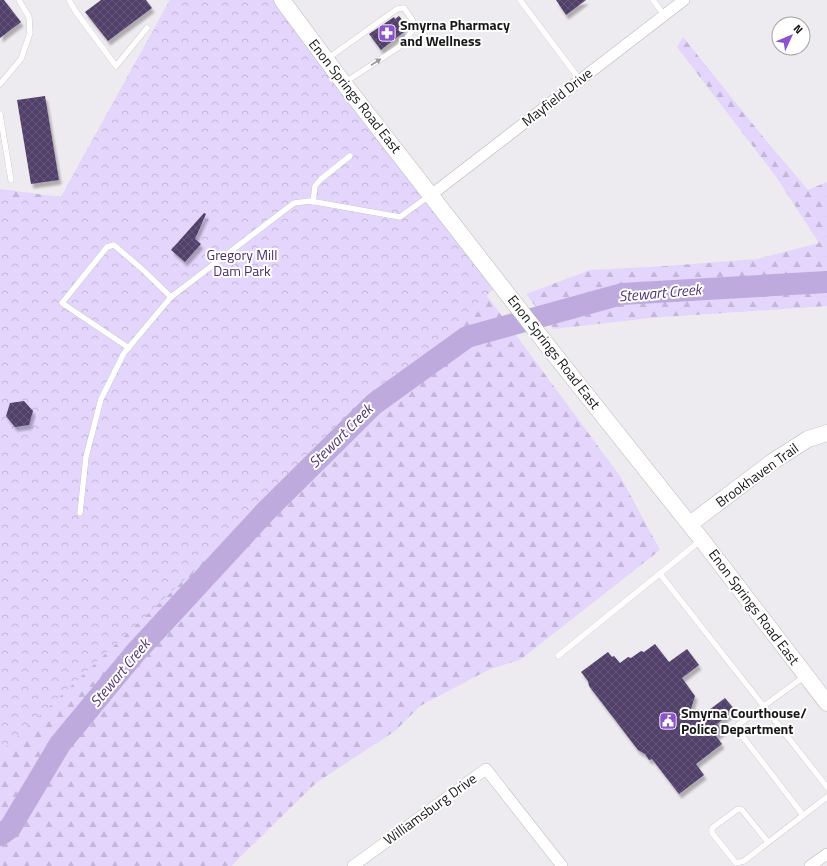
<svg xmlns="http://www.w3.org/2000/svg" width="827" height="866" font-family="'Titillium Web',sans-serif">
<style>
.forest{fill:url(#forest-firs)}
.park{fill:url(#park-crowns)}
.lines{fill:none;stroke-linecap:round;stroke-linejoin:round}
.river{stroke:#beaadc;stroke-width:22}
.building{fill:url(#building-cross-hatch);filter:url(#shadow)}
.lane-casing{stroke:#b8b6ba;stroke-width:6}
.street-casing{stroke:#b8b6ba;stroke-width:12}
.secondary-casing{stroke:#b8b6ba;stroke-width:17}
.lane{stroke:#fff;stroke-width:5.5}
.street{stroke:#fff;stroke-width:11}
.secondary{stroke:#fff;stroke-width:16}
.oneway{fill:#979797}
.labels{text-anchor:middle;stroke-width:4;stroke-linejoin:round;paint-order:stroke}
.poi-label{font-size:14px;font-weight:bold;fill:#171718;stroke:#fff;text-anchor:start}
.street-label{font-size:14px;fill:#171718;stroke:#fff}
.park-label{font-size:14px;fill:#4a2f6b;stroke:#fff}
.water-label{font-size:15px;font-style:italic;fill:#533875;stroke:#fff}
</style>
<defs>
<pattern id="forest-firs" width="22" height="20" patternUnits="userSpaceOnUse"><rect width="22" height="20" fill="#e4d5fd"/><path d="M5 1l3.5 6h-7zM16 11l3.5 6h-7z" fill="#c3b6d8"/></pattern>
<pattern id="park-crowns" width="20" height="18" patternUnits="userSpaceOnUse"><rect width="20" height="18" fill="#e4d5fd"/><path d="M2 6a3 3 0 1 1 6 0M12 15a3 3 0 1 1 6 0" fill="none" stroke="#c3b6d8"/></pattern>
<pattern id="building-cross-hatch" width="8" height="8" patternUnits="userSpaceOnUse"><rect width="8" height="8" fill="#513f6a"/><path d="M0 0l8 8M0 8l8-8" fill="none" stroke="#66577a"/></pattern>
<filter id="shadow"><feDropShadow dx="2.5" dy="4.5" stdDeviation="1" flood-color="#0004"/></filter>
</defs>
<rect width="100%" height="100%" fill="#edebef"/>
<g class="forest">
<polygon points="170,0 479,285 620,476 660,550 520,660 490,669 420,706 395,731 316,783 239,858 232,866 0,866 0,589 108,171 0,240 0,189 61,197"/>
<polygon points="683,37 760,133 808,190 827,182 827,306 650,318 553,329 526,294 590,270 666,266 757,259 819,243 777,178 677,47"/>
</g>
<polygon class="park" points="170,0 282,0 500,283 0,753 0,197 61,197"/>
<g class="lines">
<polyline class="river" points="0,835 10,828 60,744 136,652 267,510 374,404 467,337 622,294 827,282"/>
</g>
<g class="building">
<polygon points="0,0 4,0 21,22 0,38"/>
<polygon points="101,0 146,0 152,8 108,41 85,12"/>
<polygon points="556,0 586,0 566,15"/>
<polygon points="399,16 407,26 402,29 404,32 381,50 369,34 394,17 395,19"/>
<polygon points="45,96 59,180 31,184 17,100"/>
<polygon points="204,213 206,214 195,239 201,244 185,262 171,250"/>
<polygon points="24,401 33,411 29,425 15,427 6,416 10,403"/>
<polygon points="655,644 669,662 687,649 699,665 682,678 695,696 691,709 709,710 725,698 735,710 717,724 723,731 716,736 722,744 696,764 704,775 679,794 652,759 649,760 645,754 638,750 589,686 588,681 581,672 608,652 612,657 614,656 620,663 628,657 631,658 641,651 644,652"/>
</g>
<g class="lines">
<defs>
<g id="lane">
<polyline points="69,0 76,12 116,66 147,28"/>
<polyline points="520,0 580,80"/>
<polyline points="653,0 664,15"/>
<polyline points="327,59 397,9 404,8 413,21 413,30 402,45 344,83"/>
<polyline points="0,84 21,59 30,33 29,17 19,0"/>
<polyline points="0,114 11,180"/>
<polyline points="313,202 315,186 321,179 350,156"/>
<polyline points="129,348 62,303 107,247 114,245 142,269 171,297"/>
<polyline points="80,513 86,457 101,399 124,353 171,297 294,203 310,201 400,217 429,196"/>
<polyline points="660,574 827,787"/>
<polyline points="558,656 700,541"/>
<polyline points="803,815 737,729 738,725 805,676"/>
<polyline points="768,842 742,810 738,809 712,828 712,833 736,863 744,861 827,797"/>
</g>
<g id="street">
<polyline points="431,195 684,0"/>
<polyline points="353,866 486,769 562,866"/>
<polyline points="810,866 827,854"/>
</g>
<g id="secondary">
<polyline points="282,0 345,85 554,354 702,540 827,703"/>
<polyline points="690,524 772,462 808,439 827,433"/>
</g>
</defs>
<use href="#lane" class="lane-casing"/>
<use href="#street" class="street-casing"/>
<use href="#secondary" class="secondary-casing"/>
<use href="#lane" class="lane"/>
<use href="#street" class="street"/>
<use href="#secondary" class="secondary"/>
</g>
<defs><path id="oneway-solid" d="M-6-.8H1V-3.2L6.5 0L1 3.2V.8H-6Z"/></defs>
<use class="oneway" href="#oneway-solid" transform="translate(376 62) rotate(-33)"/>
<defs>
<symbol id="pharmacy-square" viewBox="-11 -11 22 22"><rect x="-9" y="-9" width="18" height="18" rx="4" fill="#8c54cc" stroke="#fff"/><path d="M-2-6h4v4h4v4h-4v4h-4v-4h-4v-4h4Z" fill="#fff"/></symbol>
<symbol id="civic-square" viewBox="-11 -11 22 22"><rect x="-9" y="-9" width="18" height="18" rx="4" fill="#8c54cc" stroke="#fff"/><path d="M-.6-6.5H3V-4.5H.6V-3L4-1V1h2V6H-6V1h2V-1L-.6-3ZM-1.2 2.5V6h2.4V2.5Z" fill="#fff"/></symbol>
</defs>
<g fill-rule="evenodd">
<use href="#pharmacy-square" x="377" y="23" width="20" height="20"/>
<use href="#civic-square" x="658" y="711" width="20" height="20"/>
</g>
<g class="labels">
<g class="poi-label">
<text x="400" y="30">Smyrna Pharmacy<tspan x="400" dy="16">and Wellness</tspan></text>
<text x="681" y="718">Smyrna Courthouse/<tspan x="681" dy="16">Police Department</tspan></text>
</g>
<g class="street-label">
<text transform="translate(355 96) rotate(52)" y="5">Enon Springs Road East</text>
<text transform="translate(557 97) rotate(-38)" y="5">Mayfield Drive</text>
<text transform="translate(554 352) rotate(52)" y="5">Enon Springs Road East</text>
<text transform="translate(757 475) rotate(-36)" y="5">Brookhaven Trail</text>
<text transform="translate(754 607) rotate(53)" y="5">Enon Springs Road East</text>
<text transform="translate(430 809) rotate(-36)" y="5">Williamsburg Drive</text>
</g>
<g class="park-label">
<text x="242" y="260">Gregory Mill<tspan x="242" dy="16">Dam Park</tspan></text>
</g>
<g class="water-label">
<text transform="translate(660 293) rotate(-5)" y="5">Stewart Creek</text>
<text transform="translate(341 436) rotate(-45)" y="5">Stewart Creek</text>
<text transform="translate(120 673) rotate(-50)" y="5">Stewart Creek</text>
</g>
</g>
<g transform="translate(791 36) rotate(46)"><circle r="19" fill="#ffffff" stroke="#a2a2a3"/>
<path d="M0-3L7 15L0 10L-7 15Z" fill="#8c54cc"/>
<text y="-6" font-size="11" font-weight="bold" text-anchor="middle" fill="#171718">N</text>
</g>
</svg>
